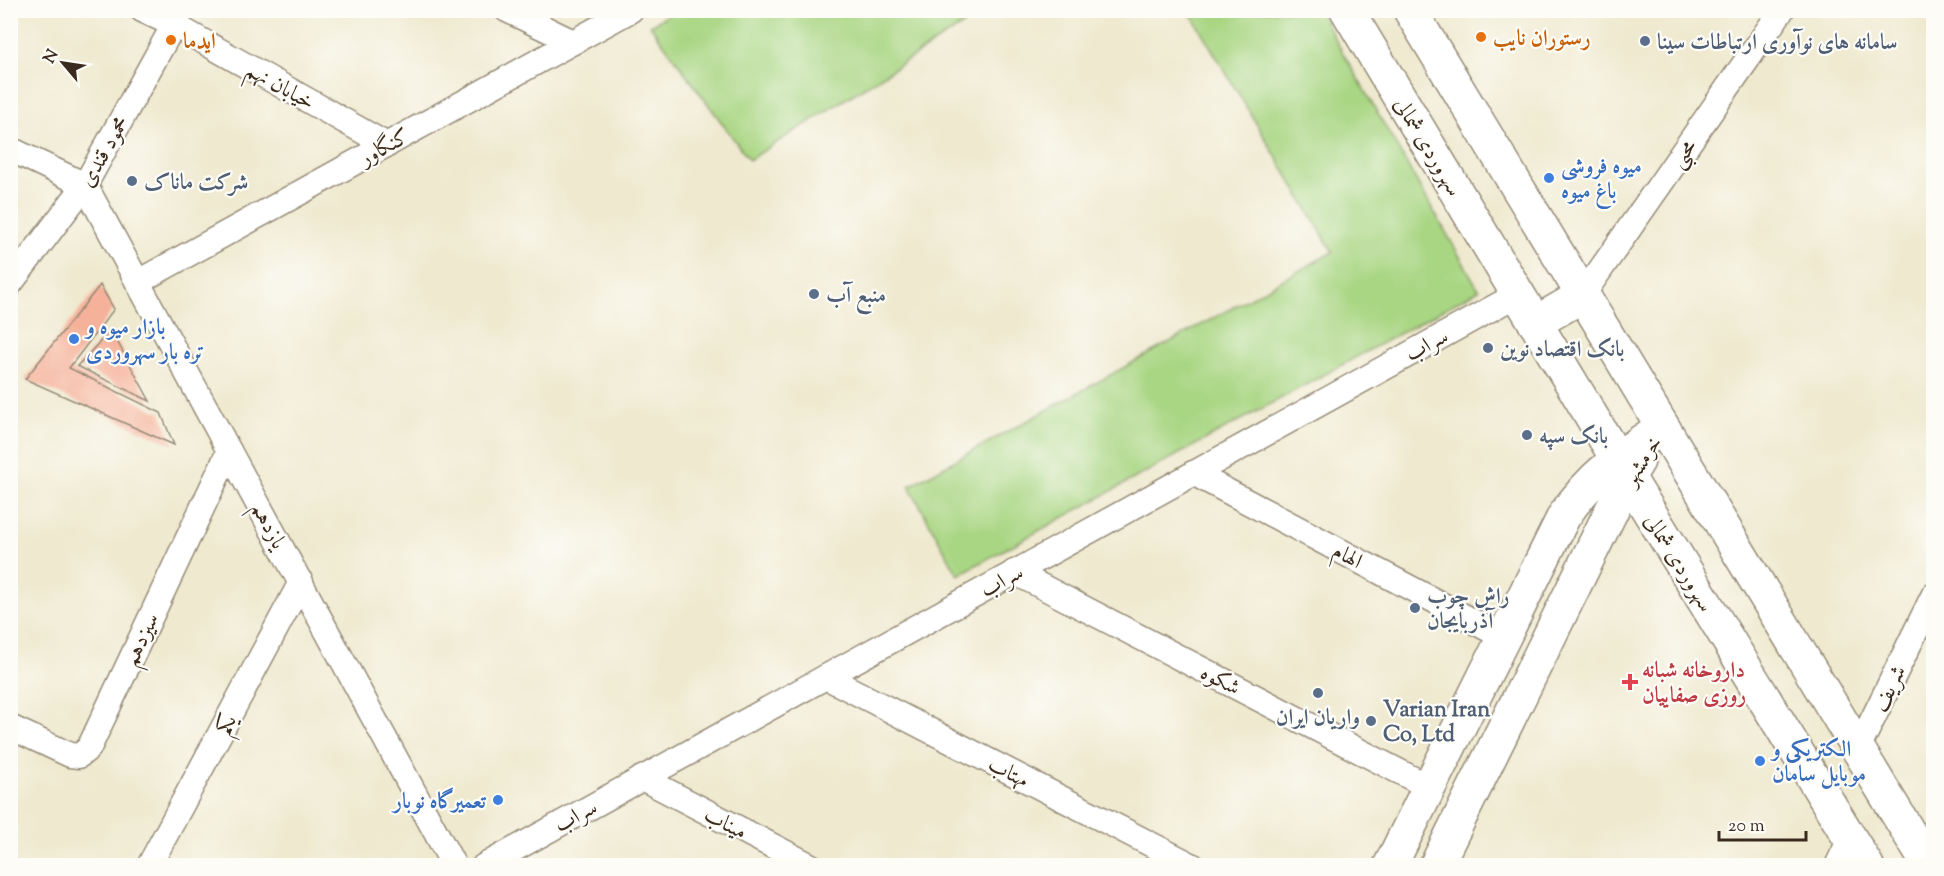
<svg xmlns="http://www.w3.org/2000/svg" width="1944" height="876" font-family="'Sorts Mill Goudy',Amiri,serif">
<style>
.green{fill:#a9d683;stroke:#728050;stroke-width:1.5}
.building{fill:#f5b199}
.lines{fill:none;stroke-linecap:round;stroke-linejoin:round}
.minor-casing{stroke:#958a76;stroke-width:27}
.secondary-casing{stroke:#958a76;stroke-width:36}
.minor{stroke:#fff;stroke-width:24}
.secondary{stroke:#fff;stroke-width:33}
.food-dot{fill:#e8710a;stroke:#fdfcf7;stroke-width:2}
.service-dot{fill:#5c6f8a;stroke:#fdfcf7;stroke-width:2}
.shop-dot{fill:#3f7fe0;stroke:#fdfcf7;stroke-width:2}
.health-dot{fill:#e0444e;stroke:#fdfcf7;stroke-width:2}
.labels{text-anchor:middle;stroke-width:4.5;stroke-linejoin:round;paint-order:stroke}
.food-label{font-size:22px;font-weight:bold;fill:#c56008;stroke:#fdfcf7;text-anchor:start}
.service-label{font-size:22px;font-weight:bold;fill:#4e5e75;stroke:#fdfcf7;text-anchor:start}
.street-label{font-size:22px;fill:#3b2a1e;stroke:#fdfcf7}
.shop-label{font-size:22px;font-weight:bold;fill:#366cbe;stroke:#fdfcf7;text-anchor:start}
.health-label{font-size:22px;font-weight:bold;fill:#be3a42;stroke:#fdfcf7;text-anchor:start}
</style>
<rect width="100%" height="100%" fill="#fdfcf7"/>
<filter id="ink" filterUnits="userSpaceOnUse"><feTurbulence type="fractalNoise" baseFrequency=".0167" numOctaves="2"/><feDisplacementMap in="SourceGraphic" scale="12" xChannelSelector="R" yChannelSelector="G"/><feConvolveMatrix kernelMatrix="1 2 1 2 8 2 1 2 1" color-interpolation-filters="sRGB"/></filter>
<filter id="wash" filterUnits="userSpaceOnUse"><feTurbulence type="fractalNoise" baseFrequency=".008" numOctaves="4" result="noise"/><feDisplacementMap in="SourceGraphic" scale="24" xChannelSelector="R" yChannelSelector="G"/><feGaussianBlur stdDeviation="1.35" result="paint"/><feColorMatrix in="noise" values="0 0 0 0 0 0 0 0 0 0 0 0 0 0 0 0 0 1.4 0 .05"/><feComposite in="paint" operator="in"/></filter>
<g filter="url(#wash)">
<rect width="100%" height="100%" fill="#efe9cf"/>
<g class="green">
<polygon points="677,10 985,10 985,11 749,160 650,25"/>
<polygon points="1189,11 1319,11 1479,290 958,575 909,486 1333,252"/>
</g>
<g id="blocks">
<g class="building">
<polygon points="100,285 114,309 69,368 161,413 174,445 25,379"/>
<polygon points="111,330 150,401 77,366"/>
</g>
</g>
</g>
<g filter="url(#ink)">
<use href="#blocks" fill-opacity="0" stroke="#958a76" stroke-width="1.5"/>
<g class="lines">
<defs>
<g id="minor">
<polyline points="142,10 174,25 387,145"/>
<polyline points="507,10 573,42"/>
<polyline points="10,149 85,185"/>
<polyline points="85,185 454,866"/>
<polyline points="138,282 631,10"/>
<polyline points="10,284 85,185 182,10"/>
<polyline points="1582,296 1782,10"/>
<polyline points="1193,473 1503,637"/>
<polyline points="1014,572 1429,787"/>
<polyline points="826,677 1193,866"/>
<polyline points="10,727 70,755 79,756 89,748 229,451"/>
<polyline points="1858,749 1934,594"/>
<polyline points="642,778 811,866"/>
<polyline points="149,866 301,582"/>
<polyline points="484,866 1518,294"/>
<polyline points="1837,866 1850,839"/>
</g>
<g id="secondary">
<polyline points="1347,10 1628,477 1867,866"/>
<polyline points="1410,10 1929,866"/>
<polyline points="1535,323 1582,296"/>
<path d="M1390 866 1564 516C1590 477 1623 453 1662 428"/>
<polyline points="1436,866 1628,477 1638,461"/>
</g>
</defs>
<use href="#minor" class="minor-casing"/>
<use href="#secondary" class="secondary-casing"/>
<use href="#minor" class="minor"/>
<use href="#secondary" class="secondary"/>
</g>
</g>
<g class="food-dot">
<circle cx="1481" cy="37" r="6"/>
<circle cx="171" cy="40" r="6"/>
</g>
<g class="service-dot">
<circle cx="1645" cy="41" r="6"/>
<circle cx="132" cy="181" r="6"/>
<circle cx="814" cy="294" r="6"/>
<circle cx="1488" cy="348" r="6"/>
<circle cx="1527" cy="435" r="6"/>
<circle cx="1415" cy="608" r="6"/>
<circle cx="1318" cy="693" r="6"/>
<circle cx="1371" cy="721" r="6"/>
</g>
<g class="shop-dot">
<circle cx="1549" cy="178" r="6"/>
<circle cx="74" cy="339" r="6"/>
<circle cx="1760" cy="761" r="6"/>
<circle cx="498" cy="800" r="6"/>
</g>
<path class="health-dot" d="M1627 673h6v6h6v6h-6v6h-6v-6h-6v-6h6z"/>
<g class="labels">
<g class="food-label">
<text x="1493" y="45">رستوران نایب</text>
<text x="183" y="48">ایدما</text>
</g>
<g class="service-label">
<text x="1657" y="49">سامانه های نوآوری ارتباطات سینا</text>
<text x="144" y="189">شرکت ماناک</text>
<text x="826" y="302">منبع آب</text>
<text x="1500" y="356">بانک اقتصاد نوین</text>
<text x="1539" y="443">بانک سپه</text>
<text x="1427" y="603">راش چوب<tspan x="1427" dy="25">آذربایجان</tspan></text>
<text x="1383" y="716">Varian Iran<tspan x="1383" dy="25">Co, Ltd</tspan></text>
<text x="1318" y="724" text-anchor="middle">واریان ایران</text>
</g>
<g class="street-label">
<text transform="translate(281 85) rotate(29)" y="8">خیابان نهم</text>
<text transform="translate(384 146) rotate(-29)" y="8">کنگاور</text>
<text transform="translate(1429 146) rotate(59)" y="8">سهروردی شمالی</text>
<text transform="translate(103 151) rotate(-60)" y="8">محمود قندی</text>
<text transform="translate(1682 153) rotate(-55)" y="8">محبی</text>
<text transform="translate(1426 344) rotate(-29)" y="8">سراب</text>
<text transform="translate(1641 460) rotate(-57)" y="8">خرمشهر</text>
<text transform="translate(270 525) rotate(62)" y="8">یازدهم</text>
<text transform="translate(1348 555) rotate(28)" y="8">الهام</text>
<text transform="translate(1680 562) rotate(58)" y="8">سهروردی شمالی</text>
<text transform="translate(1001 580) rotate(-29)" y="8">سراب</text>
<text transform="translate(140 639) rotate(-65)" y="8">سیزدهم</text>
<text transform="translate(1221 679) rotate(27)" y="8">شکوه</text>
<text transform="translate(1888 688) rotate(-64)" y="8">شریف</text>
<text transform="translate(225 724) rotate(-62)" y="8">یکم</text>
<text transform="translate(1009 771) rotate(27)" y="8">مهتاب</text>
<text transform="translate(575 815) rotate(-29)" y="8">سراب</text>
<text transform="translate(726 822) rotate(27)" y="8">میناب</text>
</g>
<g class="shop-label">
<text x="1561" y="173">میوه فروشی<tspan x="1561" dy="25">باغ میوه</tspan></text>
<text x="86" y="334">بازار میوه و<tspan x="86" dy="25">تره بار سهروردی</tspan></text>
<text x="1772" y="756">الکتریکی و<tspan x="1772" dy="25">موبایل سامان</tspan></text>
<text x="486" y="808" text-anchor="end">تعمیرگاه نوبار</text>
</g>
<g class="health-label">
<text x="1642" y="677">داروخانه شبانه<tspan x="1642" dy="25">روزی صفاییان</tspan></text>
</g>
</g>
<rect width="1944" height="876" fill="none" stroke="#fdfcf7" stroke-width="36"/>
<g transform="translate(63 63) rotate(299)" stroke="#fdfcf7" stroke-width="4.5" paint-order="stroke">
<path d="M0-4.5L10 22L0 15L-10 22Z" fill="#3b2a1e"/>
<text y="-9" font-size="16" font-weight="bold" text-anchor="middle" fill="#3b2a1e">N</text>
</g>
<path d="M1719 831v9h87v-9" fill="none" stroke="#3b2a1e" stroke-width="3"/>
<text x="1728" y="831" font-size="18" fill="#3b2a1e" stroke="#fdfcf7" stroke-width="4.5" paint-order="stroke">20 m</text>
</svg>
